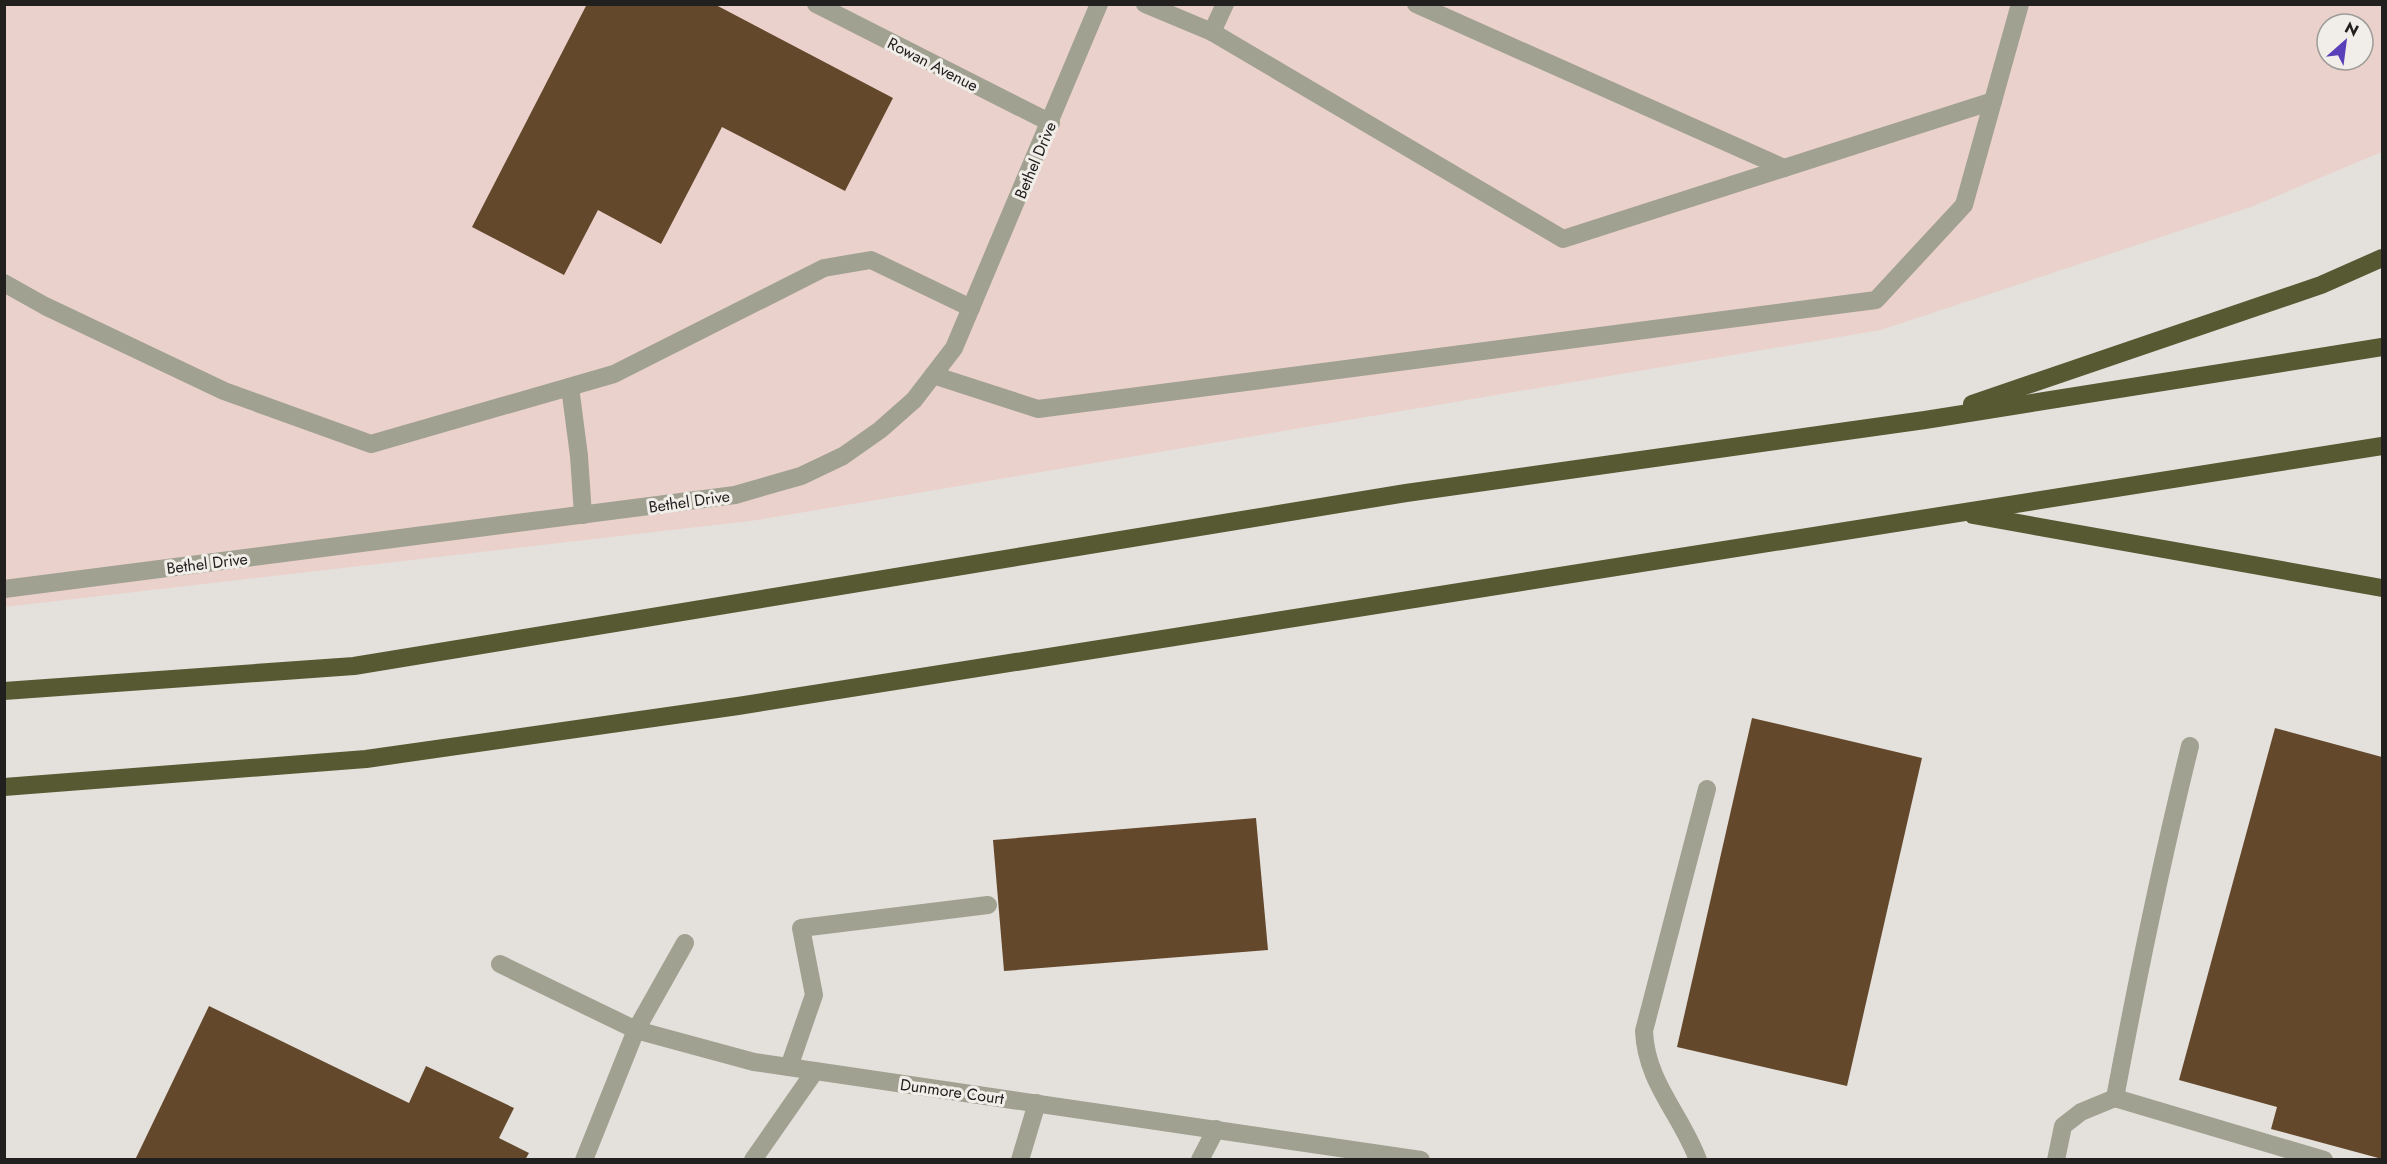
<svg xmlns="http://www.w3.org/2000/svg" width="2387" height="1164" font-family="Jost,sans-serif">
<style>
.industrial{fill:#ebd1cc;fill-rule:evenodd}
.building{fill:#64482c}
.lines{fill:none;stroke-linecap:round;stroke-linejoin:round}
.minor{stroke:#a0a190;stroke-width:18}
.highway{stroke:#575933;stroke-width:18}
.labels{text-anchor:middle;stroke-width:6;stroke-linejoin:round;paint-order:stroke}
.street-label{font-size:16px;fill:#22201f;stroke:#f1eeea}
</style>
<rect width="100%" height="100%" fill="#e4e1dd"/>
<path class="industrial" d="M4 5H2382V152L2251 207 1881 330 758 520 5 607ZM2327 24H2363V60H2327Z"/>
<g class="building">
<polygon points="587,4 714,4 893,98 845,191 722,127 661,244 598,210 564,275 472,227"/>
<polygon points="1752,718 1922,758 1847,1086 1677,1047"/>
<polygon points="2275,728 2382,757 2382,1159 2271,1129 2277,1107 2179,1080"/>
<polygon points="1256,818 1268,950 1004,971 993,840"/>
<polygon points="209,1006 409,1103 426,1066 514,1108 499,1138 529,1153 525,1160 135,1160"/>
</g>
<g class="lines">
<g class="minor">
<polyline points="816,4 1051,123"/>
<polyline points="1145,4 1212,32 1563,239 1993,101"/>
<polyline points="1416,4 1784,168"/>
<polyline points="1212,32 1225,4"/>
<polyline points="4,283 45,306 224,391 371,444 614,374 824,268 871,260 971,308"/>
<polyline points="933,375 1038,409 1876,300 1964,205 2020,4"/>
<polyline points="570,387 579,456 583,515"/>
<polyline points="4,589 735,495 801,476 843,456 880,430 914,400 954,348 1099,4"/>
<polyline points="500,964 636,1030 754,1062 1421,1160"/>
<polyline points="789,1067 814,995 801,928 988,905"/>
<polyline points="2115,1098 2324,1160"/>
<polyline points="584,1160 636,1030 685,943"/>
<polyline points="753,1160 815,1071"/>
<polyline points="1020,1160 1037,1103"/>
<polyline points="1200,1160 1216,1129"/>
<path d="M1698 1160C1681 1114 1646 1082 1644 1031L1707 789"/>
<path d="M2056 1160 2063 1126 2081 1112 2115 1098C2137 980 2161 863 2190 746"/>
</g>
<g class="highway">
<polyline points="1972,404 2321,285 2382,258"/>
<polyline points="1973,515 2382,588"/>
<polyline points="4,691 354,666 1406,493 1925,420 2382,347"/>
<polyline points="4,787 366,759 738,706 2382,446"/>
</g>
</g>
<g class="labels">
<g class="street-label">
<text transform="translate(933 64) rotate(27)" y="6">Rowan Avenue</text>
<text transform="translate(1035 160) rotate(-67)" y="6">Bethel Drive</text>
<text transform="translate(689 501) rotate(-8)" y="6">Bethel Drive</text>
<text transform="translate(207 563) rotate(-7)" y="6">Bethel Drive</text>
<text transform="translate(952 1091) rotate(8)" y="6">Dunmore Court</text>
</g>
</g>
<rect width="2387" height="1164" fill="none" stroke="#22201f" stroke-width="12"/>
<g transform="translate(2345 42) rotate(28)"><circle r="28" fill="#f1eeea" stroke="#9e9c99" stroke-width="1.5"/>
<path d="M0-4.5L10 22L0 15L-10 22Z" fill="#5a40b8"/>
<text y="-9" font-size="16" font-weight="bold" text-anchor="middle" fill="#22201f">N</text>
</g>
</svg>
